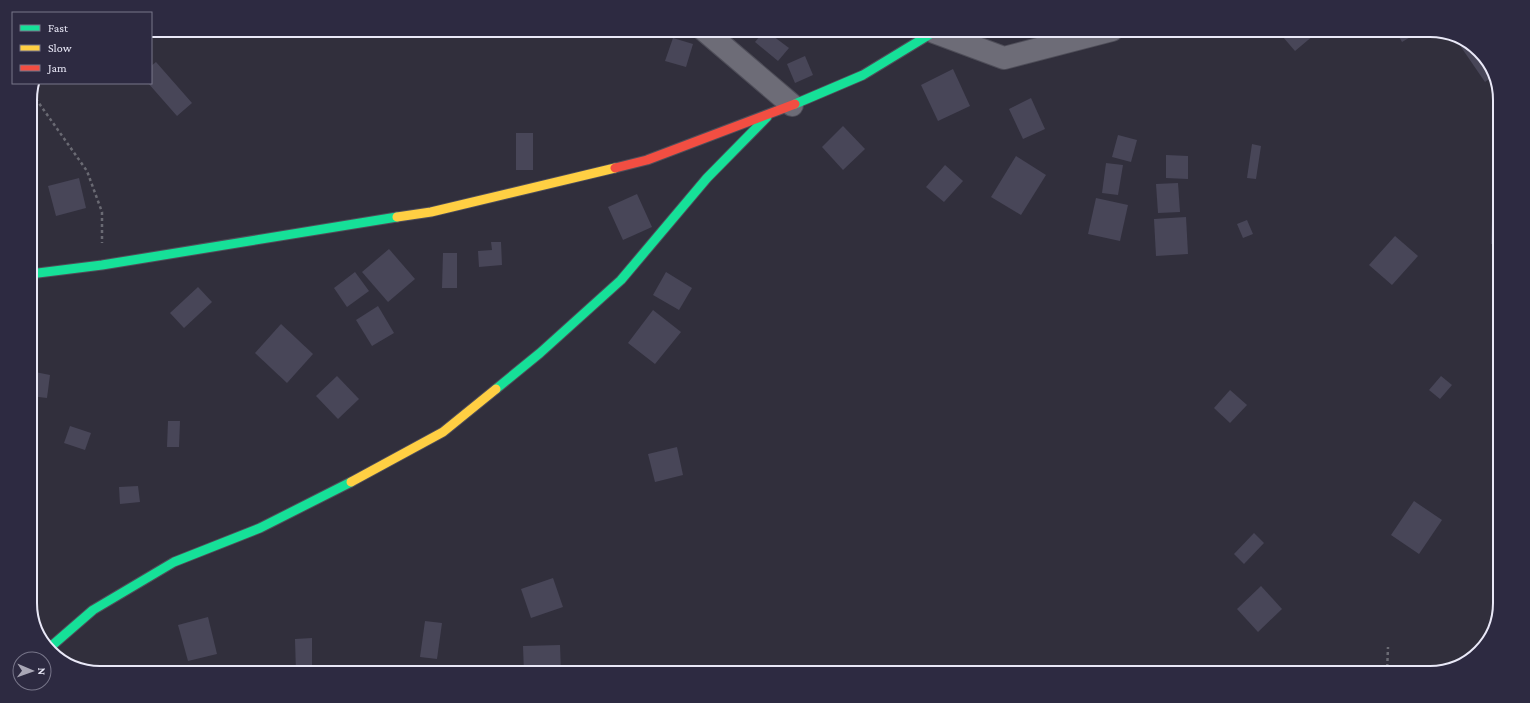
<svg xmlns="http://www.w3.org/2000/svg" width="1530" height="703" font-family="'Crimson Pro',serif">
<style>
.building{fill:#484658}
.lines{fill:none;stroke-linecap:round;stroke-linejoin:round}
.street-casing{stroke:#4f4e59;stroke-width:24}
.fast-casing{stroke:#4f4e59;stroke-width:11}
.slow-casing{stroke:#4f4e59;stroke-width:11}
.jam-casing{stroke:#4f4e59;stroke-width:11}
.path{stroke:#6a6a73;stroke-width:2.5;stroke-dasharray:3 3;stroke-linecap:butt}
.street{stroke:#6d6c77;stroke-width:22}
.fast{stroke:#16e098;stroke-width:9}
.slow{stroke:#ffcf43;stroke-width:9}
.jam{stroke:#f24e42;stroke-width:9}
.rim{fill:none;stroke:#e9e8f7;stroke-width:2}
</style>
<rect width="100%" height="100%" fill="#312f3c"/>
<g class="building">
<polygon points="765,30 789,48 778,61 755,42"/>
<polygon points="1277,30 1320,30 1295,51"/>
<polygon points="1395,30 1422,30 1402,42"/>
<polygon points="673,38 693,44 686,67 665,61"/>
<polygon points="1467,43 1488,61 1493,76 1485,82 1461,47"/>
<polygon points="805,56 813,75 795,83 787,64"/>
<polygon points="156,62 192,103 177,116 148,83 151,83 151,66"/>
<polygon points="953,69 970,106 938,121 921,85"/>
<polygon points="1031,98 1045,129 1023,139 1009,109"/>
<polygon points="843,126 865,149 843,170 822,147"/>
<rect x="516" y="133" width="17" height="37"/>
<polygon points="1118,135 1137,140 1131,162 1112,157"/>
<polygon points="1252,144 1261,146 1256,179 1247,178"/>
<polygon points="1166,155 1188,156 1188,179 1166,178"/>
<polygon points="1016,156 1046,175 1021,215 991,197"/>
<polygon points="1106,163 1123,165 1118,195 1102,193"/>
<polygon points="945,165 963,181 944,202 926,187"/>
<polygon points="79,178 86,208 56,216 48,186"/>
<polygon points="1178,183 1180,212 1158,213 1156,184"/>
<polygon points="637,194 652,227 623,240 608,207"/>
<polygon points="1096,198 1128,205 1120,241 1088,234"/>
<polygon points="1186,217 1188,254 1156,256 1154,219"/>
<polygon points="1492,217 1500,218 1500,245 1491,244"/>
<polygon points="1247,220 1253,234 1243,238 1237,224"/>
<polygon points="1395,236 1418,256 1392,285 1369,265"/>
<polygon points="491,242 501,242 502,265 479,267 478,251 492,250"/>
<polygon points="389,249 415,279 388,302 362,272"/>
<polygon points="443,253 457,253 457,288 442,288"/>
<polygon points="355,272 369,291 347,307 334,288"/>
<polygon points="666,272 692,288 679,310 653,295"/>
<polygon points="198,287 212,302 184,328 170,313"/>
<polygon points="378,306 394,333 372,346 356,320"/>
<polygon points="653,310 681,332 655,364 628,343"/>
<polygon points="281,324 313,354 287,383 255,353"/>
<polygon points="30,371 50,375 47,398 30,396"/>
<polygon points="337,376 359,399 338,419 316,396"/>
<polygon points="1441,376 1452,385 1440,399 1429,390"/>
<polygon points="1230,390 1247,405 1230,423 1214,408"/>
<polygon points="168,421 180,421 179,447 167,447"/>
<polygon points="70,426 91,433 85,450 64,443"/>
<polygon points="677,447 683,475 655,482 648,454"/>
<polygon points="138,486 140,502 120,504 119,487"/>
<polygon points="1414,501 1442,520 1419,554 1391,535"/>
<polygon points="1254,533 1264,543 1244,564 1234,554"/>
<polygon points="553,578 563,607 531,618 521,589"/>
<polygon points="1261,586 1282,609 1258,632 1237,609"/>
<polygon points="208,617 217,654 188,661 178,625"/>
<polygon points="425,621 442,623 437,659 420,657"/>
<polygon points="312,638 312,673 296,673 295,639"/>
<polygon points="560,645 561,673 524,673 523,646"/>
</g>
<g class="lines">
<defs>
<g id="street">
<polyline points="704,30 792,105"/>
<polyline points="934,32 1004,58 1112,30"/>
</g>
<g id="fast">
<polyline points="795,104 863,75 937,30"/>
<polyline points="30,274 102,265 397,217"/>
<polyline points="496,389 540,353 621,280 707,178 767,117"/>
<polyline points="48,649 93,610 174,562 260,528 351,482"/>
</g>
<g id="slow">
<polyline points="397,217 431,212 615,168"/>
<polyline points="351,482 443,432 496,389"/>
</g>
<polyline id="jam" points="615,168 647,160 795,104"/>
</defs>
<use href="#street" class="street-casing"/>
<use href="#fast" class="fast-casing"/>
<use href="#slow" class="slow-casing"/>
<use href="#jam" class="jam-casing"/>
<g class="path">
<polyline points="34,87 36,99 87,171 102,212 102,243"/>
<polyline points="1387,673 1388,647"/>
</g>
<use href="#street" class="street"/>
<use href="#fast" class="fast"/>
<use href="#slow" class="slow"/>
<use href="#jam" class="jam"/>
</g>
<path d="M0 0H1530V703H0ZM100 37H1430A63 63 0 0 1 1493 100V603A63 63 0 0 1 1430 666H100A63 63 0 0 1 37 603V100A63 63 0 0 1 100 37Z" fill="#2d2a41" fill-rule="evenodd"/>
<path class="rim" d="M100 37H1430A63 63 0 0 1 1493 100V603A63 63 0 0 1 1430 666H100A63 63 0 0 1 37 603V100A63 63 0 0 1 100 37Z"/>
<rect x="12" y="12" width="140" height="72" fill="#2d2a41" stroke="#78768a"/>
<rect x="20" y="25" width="20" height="6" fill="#16e098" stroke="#78768a"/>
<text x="48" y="32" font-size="12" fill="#e9e8f7">Fast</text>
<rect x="20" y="45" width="20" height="6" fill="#ffcf43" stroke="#78768a"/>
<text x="48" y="52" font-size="12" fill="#e9e8f7">Slow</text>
<rect x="20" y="65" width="20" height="6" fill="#f24e42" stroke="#78768a"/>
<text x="48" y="72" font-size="12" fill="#e9e8f7">Jam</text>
<g transform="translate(32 671) rotate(92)"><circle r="19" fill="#2d2a41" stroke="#78768a"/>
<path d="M0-3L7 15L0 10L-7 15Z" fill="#a9a7b6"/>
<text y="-6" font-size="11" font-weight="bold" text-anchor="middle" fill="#e9e8f7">N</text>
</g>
</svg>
